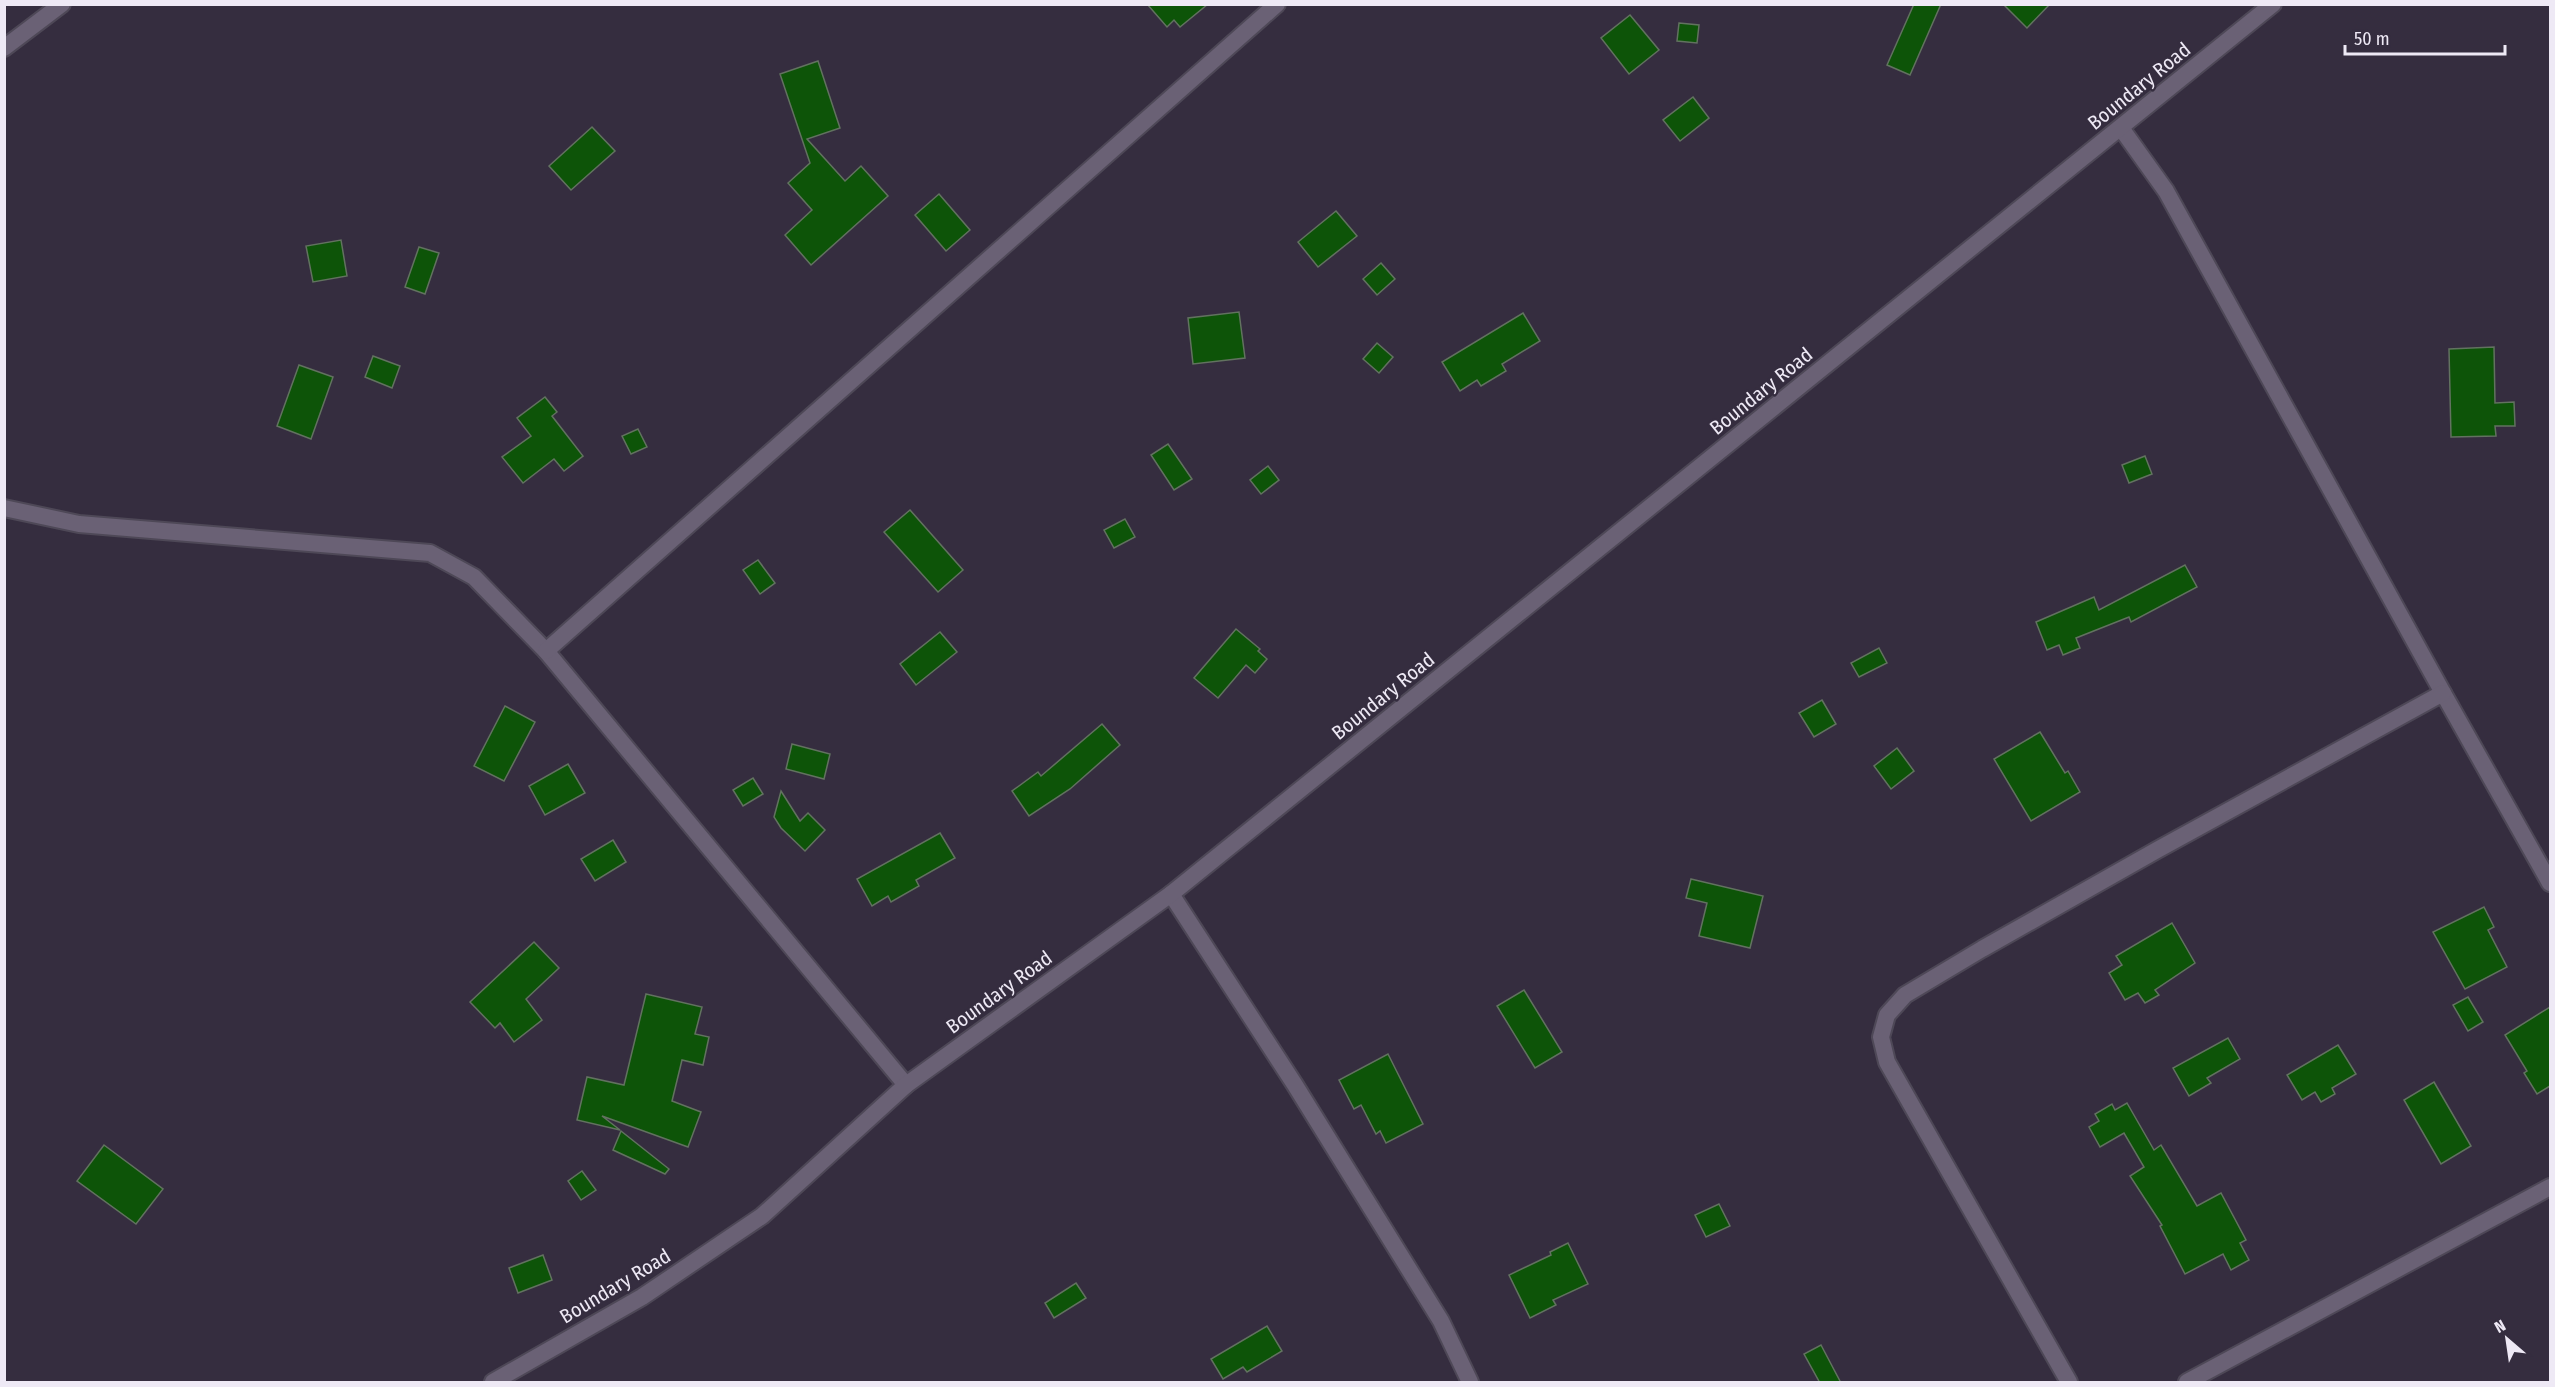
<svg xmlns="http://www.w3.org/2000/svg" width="2555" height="1387" font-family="'Fira Sans Condensed',sans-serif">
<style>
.building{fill:#0d5408;stroke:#627260;stroke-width:1.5}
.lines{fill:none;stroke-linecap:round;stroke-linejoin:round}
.minor-casing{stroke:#4e4857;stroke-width:20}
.minor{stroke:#6a6175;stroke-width:16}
.labels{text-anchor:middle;stroke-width:4.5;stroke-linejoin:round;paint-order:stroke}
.street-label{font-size:20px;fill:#eee9f5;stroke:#352d3f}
</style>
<rect width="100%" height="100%" fill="#352d3f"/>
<g class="building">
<polygon points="1147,4 1208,4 1180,27 1174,20 1167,27"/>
<polygon points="1914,4 1941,4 1910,75 1887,65"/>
<polygon points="2003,4 2050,4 2027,28"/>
<polygon points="1630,15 1659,50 1629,74 1601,38"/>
<polygon points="1679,23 1699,25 1697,43 1677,41"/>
<polygon points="818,61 840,128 807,139 845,181 861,166 888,196 811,265 785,235 812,210 788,183 810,163 780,74"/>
<polygon points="1693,97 1709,118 1680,141 1663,120"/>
<polygon points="592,127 615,151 571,190 549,166"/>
<polygon points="939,194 970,230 946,251 915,215"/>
<polygon points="1336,211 1357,236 1318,267 1298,242"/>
<polygon points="341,240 347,276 313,282 306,246"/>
<polygon points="419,247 439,253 425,294 405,287"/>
<polygon points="1381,263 1395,279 1377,295 1363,279"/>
<polygon points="1239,312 1245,358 1193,364 1188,318"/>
<polygon points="1523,313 1540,341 1502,364 1506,371 1481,386 1477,380 1460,391 1442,362"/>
<polygon points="1377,343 1393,357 1379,373 1363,359"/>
<polygon points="2494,347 2495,403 2514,402 2515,426 2495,426 2496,436 2451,437 2449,349"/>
<polygon points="373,356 400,366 392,388 365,377"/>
<polygon points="299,365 333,377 311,439 277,426"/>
<polygon points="545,397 557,412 552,416 583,456 564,471 554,459 523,483 502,457 531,436 517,418"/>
<polygon points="638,429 647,447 631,454 622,436"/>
<polygon points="1168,444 1192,479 1174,490 1151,455"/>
<polygon points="2145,456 2152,474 2129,483 2122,465"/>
<polygon points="1268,466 1279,480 1261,494 1250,480"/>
<polygon points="910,510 963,570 938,592 884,532"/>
<polygon points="1125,519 1135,537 1114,548 1104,530"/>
<polygon points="758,560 775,583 760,594 743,570"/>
<polygon points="2185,565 2197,587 2131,622 2129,617 2076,638 2080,648 2063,655 2059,645 2047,650 2036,622 2094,597 2099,610"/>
<polygon points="1236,629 1260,649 1258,651 1267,659 1255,673 1246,665 1218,698 1194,678"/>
<polygon points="940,632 957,652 916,685 900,664"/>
<polygon points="1879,648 1887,663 1859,677 1851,663"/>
<polygon points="1822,700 1836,724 1814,737 1799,713"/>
<polygon points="505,706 535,722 504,781 474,766"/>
<polygon points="1102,724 1120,745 1070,789 1029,816 1012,791 1038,772 1041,776"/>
<polygon points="2040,732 2065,773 2068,771 2080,792 2031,821 1994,759"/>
<polygon points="792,744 830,754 824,779 786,769"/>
<polygon points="1897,748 1914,771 1891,789 1874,766"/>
<polygon points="568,764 585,793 545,815 529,786"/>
<polygon points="753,778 763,794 743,806 733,790"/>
<polygon points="781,791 800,821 808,813 825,830 805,851 781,828 774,817"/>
<polygon points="940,833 955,858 916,880 919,886 891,902 888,896 872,906 857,879"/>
<polygon points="613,840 626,862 595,881 581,859"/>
<polygon points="1691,879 1763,896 1750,948 1699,936 1707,903 1686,898"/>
<polygon points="2484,907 2494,927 2488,930 2507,967 2465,989 2433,932"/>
<polygon points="2172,923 2195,963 2155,990 2159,995 2145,1003 2138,993 2125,1000 2109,973 2122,965 2116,956"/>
<polygon points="534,942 559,968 526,999 542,1020 514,1042 500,1023 495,1028 470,1002"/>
<polygon points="1524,990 1562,1052 1535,1068 1497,1006"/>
<polygon points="646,994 702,1007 695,1034 709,1037 703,1065 682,1060 672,1101 701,1112 688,1147 602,1116 620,1130 577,1120 587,1077 624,1085"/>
<polygon points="2468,997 2483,1022 2468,1031 2453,1005"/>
<polygon points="2550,1007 2550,1086 2537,1094 2524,1073 2527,1071 2505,1035"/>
<polygon points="2228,1038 2240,1059 2207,1078 2211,1083 2189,1096 2173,1068"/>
<polygon points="2338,1045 2356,1074 2332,1088 2335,1094 2321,1102 2315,1092 2302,1100 2287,1075"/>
<polygon points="1388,1054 1423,1124 1386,1143 1380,1131 1376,1134 1361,1105 1354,1109 1339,1080"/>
<polygon points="2434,1082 2471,1146 2441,1164 2404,1100"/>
<polygon points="2127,1103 2154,1150 2161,1145 2197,1206 2221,1193 2246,1240 2240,1243 2249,1260 2231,1270 2223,1254 2185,1274 2160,1226 2162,1225 2130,1176 2144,1167 2124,1133 2100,1147 2089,1127 2099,1121 2095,1114 2112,1104 2115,1110"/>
<polygon points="621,1131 669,1169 665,1174 613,1150"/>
<polygon points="104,1145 163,1189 136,1224 77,1181"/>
<polygon points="582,1171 596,1190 581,1200 568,1181"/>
<polygon points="1719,1204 1730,1226 1706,1237 1695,1215"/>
<polygon points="1568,1243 1588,1284 1553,1300 1556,1305 1530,1318 1509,1275 1551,1255 1550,1252"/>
<polygon points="543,1255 552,1280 518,1293 509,1268"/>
<polygon points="1076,1283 1086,1298 1054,1318 1045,1303"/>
<polygon points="1267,1326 1282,1351 1247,1372 1243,1367 1223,1379 1211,1359"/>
<polygon points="1821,1345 1841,1383 1820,1383 1804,1354"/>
</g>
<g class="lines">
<defs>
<g id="minor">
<polyline points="4,48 62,4"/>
<polyline points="2121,128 2166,191 2443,693 2550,883"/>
<polyline points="4,508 79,524 430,553 474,577 546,651 906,1085"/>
<polyline points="546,651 1277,4"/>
<polyline points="1171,894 1295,1085 1441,1321 1470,1382"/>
<polyline points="493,1382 642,1297 762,1216 906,1085 1171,894 2273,4"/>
<polyline points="2069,1382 1887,1062 1881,1037 1887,1015 1905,995 1982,949 2157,850 2443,693"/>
<polyline points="2187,1382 2550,1187"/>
</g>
</defs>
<use href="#minor" class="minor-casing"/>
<use href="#minor" class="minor"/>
</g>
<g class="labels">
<g class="street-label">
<text transform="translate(2139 86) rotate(-39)" y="7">Boundary Road</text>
<text transform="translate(1761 391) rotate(-39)" y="7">Boundary Road</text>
<text transform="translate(1383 696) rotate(-39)" y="7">Boundary Road</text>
<text transform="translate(999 992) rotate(-36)" y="7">Boundary Road</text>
<text transform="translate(615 1286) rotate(-31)" y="7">Boundary Road</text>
</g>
</g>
<rect width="2555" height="1387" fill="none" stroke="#eee9f5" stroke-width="12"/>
<g transform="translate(2507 1339) rotate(331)" stroke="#352d3f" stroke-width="4.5" paint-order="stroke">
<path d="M0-4.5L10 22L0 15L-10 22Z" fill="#eee9f5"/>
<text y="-9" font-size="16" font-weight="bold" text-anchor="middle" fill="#eee9f5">N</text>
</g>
<path d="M2345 45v9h160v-9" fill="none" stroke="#eee9f5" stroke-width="3"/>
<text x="2354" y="45" font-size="18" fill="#eee9f5" stroke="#352d3f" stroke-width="4.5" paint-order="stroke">50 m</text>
</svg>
